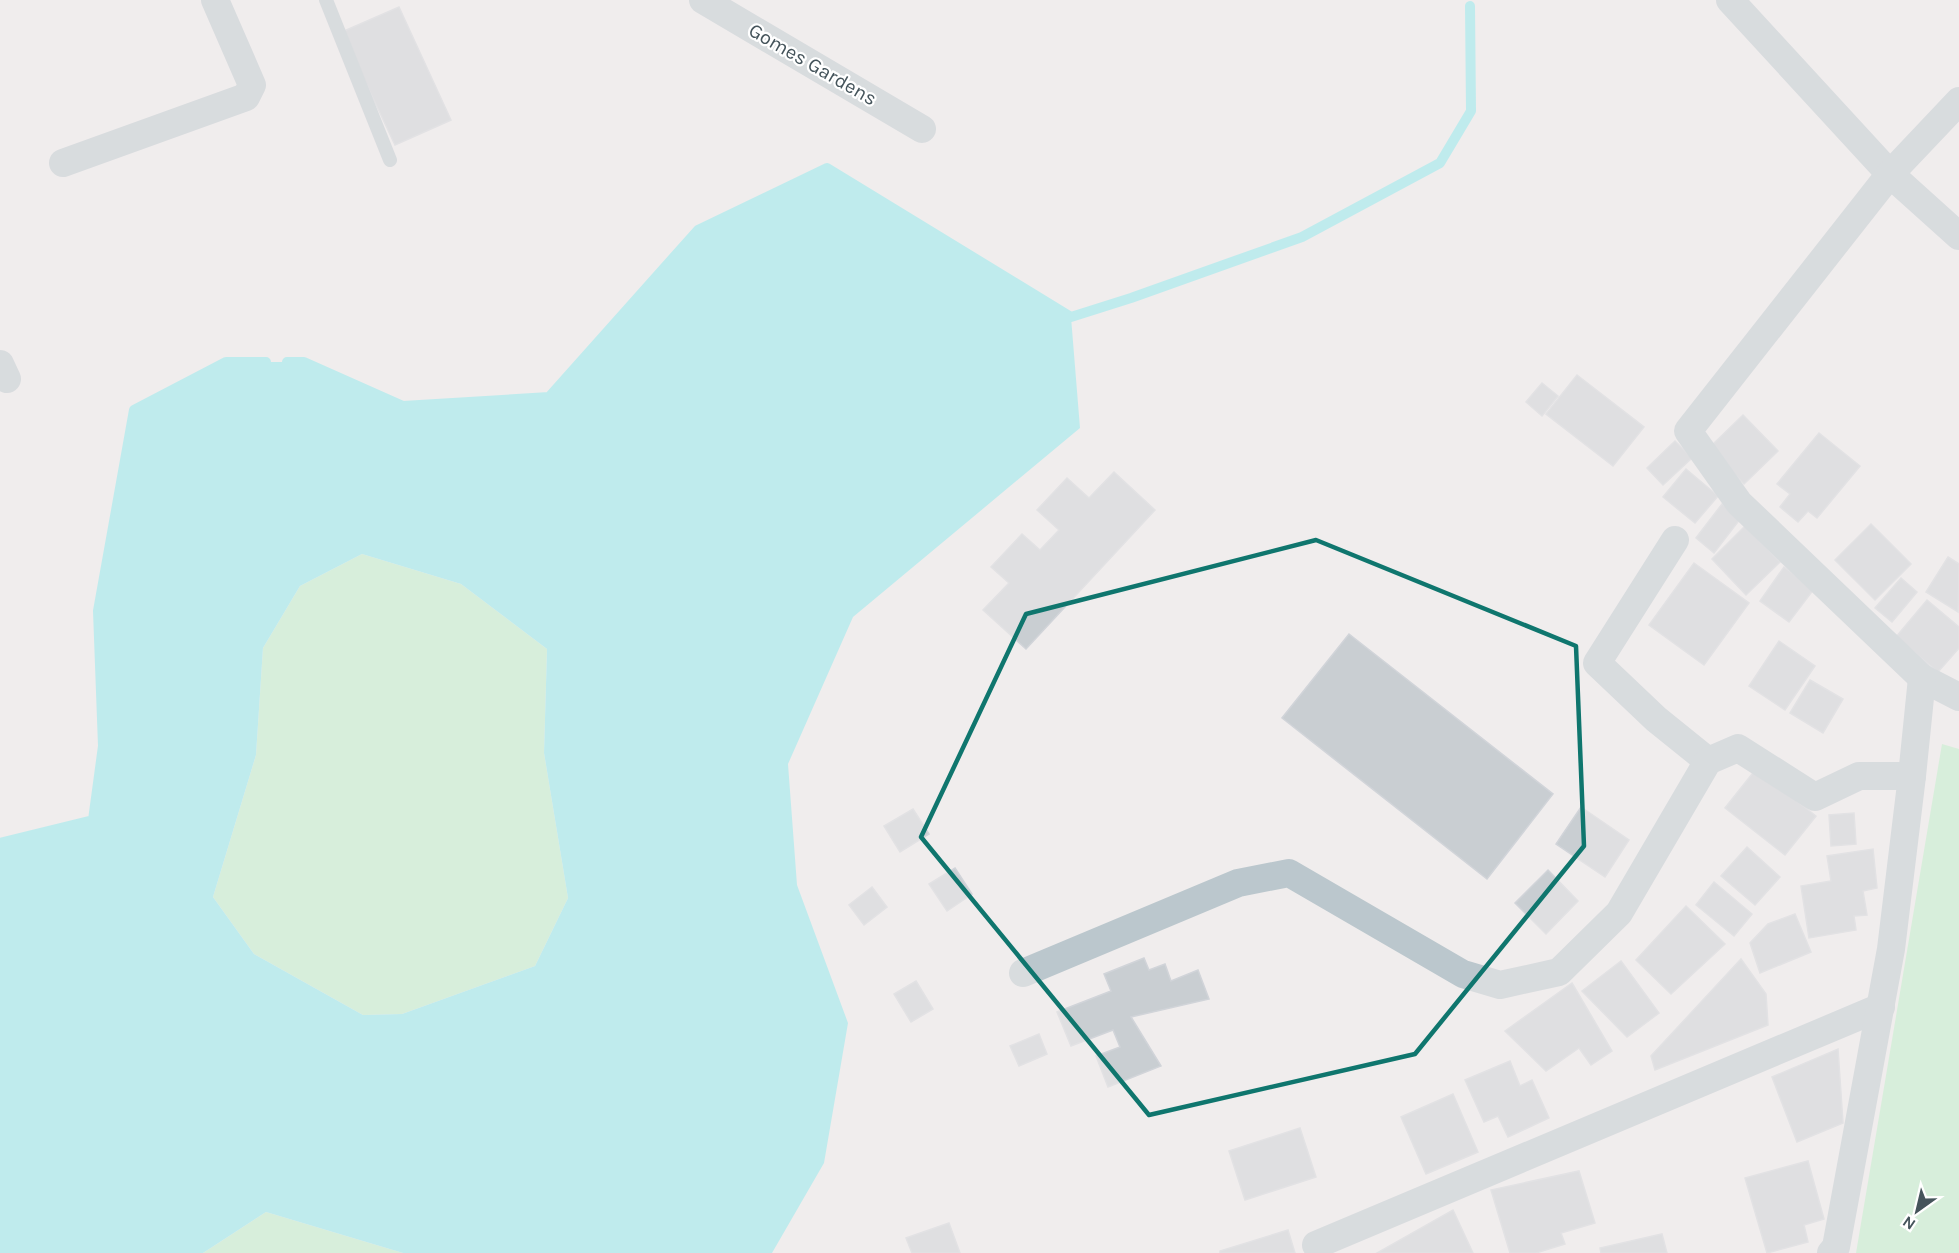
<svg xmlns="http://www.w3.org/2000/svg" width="1959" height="1253" font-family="Karla,sans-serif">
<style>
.green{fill:#b9f0c5}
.water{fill:#84e9ee;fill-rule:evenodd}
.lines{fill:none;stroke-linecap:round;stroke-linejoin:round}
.stream{stroke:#84e9ee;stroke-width:10}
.building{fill:#c9ced2;stroke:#d1d4d9;stroke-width:1.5}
.service{stroke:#bbc7cd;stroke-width:14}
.minor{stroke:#bbc7cd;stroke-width:28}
.marked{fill:none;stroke:#0f766e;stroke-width:4.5;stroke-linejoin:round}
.labels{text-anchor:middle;stroke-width:4.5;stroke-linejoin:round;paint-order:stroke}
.street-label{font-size:20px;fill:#45545b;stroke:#fff}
</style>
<rect width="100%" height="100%" fill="#f0eded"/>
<g class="green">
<polygon points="362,554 461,584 547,649 544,753 568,898 535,966 402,1014 363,1015 254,954 213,897 256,755 263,648 300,586"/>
<polygon points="1942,744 1959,749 1959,1253 1856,1253"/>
<polygon points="266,1212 403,1253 203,1253"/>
</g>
<path class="water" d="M827 168 1071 317 1080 428 853 617 788 764 797 885 848 1023 824 1163 772 1253H403L266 1212 203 1253H0V843L93 820 103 746 98 611 134 410 226 362H304L403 406 549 397 698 230ZM362 554 461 584 547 649 544 753 568 898 535 966 402 1014 363 1015 254 954 213 897 256 755 263 648 300 586Z"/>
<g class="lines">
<g class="stream">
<polyline points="287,362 304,362 403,406 549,397 698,230 827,168 1071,317 1131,298 1302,237 1440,163 1471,111 1470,6"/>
<polyline points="0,843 93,820 103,746 98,611 134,410 226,362 266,362"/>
</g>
</g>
<g class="building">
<polygon points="399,7 451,120 395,145 342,32"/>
<polygon points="1577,375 1644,427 1613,466 1546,414"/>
<polygon points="1542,383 1558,396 1542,416 1526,402"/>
<polygon points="1743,415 1778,451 1744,484 1709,448"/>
<polygon points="1819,433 1860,466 1817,518 1808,511 1798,522 1780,507 1790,494 1777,484"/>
<polygon points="1675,441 1692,458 1663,485 1647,468"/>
<polygon points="1686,469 1718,496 1695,523 1663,497"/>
<polygon points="1114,472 1155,510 1026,649 983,610 1009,583 991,567 1022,534 1040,550 1059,530 1037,510 1067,478 1089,498"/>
<polygon points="1722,504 1741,518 1714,553 1696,538"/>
<polygon points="1871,524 1911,564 1875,600 1835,560"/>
<polygon points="1745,526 1780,562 1746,595 1712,559"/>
<polygon points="1948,557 1959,564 1958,612 1926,592"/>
<polygon points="1694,563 1749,603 1704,665 1649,625"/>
<polygon points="1784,567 1814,589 1789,622 1760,601"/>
<polygon points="1901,578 1917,592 1892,622 1875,608"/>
<polygon points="1927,600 1959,627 1959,648 1938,672 1896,637"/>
<polygon points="1349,634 1553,794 1487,879 1282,718"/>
<polygon points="1779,641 1815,666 1785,710 1749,686"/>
<polygon points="1810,680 1843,699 1823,733 1790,713"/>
<polygon points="1756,769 1816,816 1785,855 1725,808"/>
<polygon points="1581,807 1629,840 1605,877 1556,844"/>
<polygon points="913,809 929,834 900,852 884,826"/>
<polygon points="1854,813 1856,844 1831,846 1829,815"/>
<polygon points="1747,847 1780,877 1755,905 1721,876"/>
<polygon points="1873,849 1877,888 1863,891 1867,915 1854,916 1856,930 1809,938 1801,886 1831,881 1827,856"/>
<polygon points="955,868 972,894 947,911 929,884"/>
<polygon points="1548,870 1578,901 1546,934 1515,903"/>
<polygon points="1714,882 1752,914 1734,936 1696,905"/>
<polygon points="872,887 887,907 864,925 849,905"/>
<polygon points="1686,906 1725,944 1671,994 1636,960"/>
<polygon points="1795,914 1811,952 1760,973 1750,943 1768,924"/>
<polygon points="1144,958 1149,970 1165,964 1171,981 1198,970 1209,999 1131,1017 1161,1066 1108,1087 1096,1056 1120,1047 1113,1030 1071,1046 1057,1012 1111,991 1104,974"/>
<polygon points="1741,959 1766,994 1768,1025 1655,1070 1651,1056"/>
<polygon points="1621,961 1659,1013 1627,1037 1582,991"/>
<polygon points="916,981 933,1009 911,1022 894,994"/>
<polygon points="1572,983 1612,1051 1591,1065 1579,1048 1546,1071 1505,1031"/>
<polygon points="1039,1034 1047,1054 1019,1066 1010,1046"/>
<polygon points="1838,1049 1843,1123 1797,1142 1772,1077"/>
<polygon points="1510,1061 1520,1086 1532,1080 1549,1118 1508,1137 1498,1116 1484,1122 1465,1080"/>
<polygon points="1453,1094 1478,1152 1426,1174 1401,1117"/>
<polygon points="1300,1128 1316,1177 1245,1200 1229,1151"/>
<polygon points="1808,1161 1824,1219 1804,1225 1808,1242 1767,1253 1745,1178"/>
<polygon points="1579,1171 1595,1223 1561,1233 1565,1244 1536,1253 1510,1253 1491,1190"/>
<polygon points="1453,1210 1473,1253 1377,1253"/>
<polygon points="949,1223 960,1253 912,1253 906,1238"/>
<polygon points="1288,1230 1295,1253 1220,1253 1220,1251"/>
<polygon points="1662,1234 1667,1253 1601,1253 1600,1248"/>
</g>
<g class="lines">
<polyline class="service" points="326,0 390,160"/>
<g class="minor">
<polyline points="703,0 922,129"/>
<polyline points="1730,0 1890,174 1959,236"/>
<polyline points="1959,101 1890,174 1688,431 1739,503 1922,678 1959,697"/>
<polyline points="63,163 246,97 252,85 215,0"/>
<polyline points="0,364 7,379"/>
<polyline points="1675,540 1597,663 1656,719 1708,761"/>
<polyline points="1023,973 1238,883 1289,873 1463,974 1500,985 1559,972 1619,913 1708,761 1738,748 1815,797 1859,776 1912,776"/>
<polyline points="1316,1245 1881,1007"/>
<polyline points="1831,1253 1836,1247 1891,949 1912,776 1922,678"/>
</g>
</g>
<path d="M0 0H1959V1253H0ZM1316 540 1576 646 1584 846 1415 1054 1149 1115 921 837 1026 614Z" fill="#f0eded" fill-opacity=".55" fill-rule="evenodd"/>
<path class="marked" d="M1316 540 1576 646 1584 846 1415 1054 1149 1115 921 837 1026 614Z"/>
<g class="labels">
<g class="street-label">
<text transform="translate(813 64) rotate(30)" y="7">Gomes Gardens</text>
</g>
</g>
<g transform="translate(1917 1211) rotate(214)" stroke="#ffffff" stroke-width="4.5" paint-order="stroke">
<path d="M0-4.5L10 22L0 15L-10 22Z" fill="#45545b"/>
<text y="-9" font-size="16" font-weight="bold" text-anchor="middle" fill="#45545b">N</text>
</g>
</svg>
